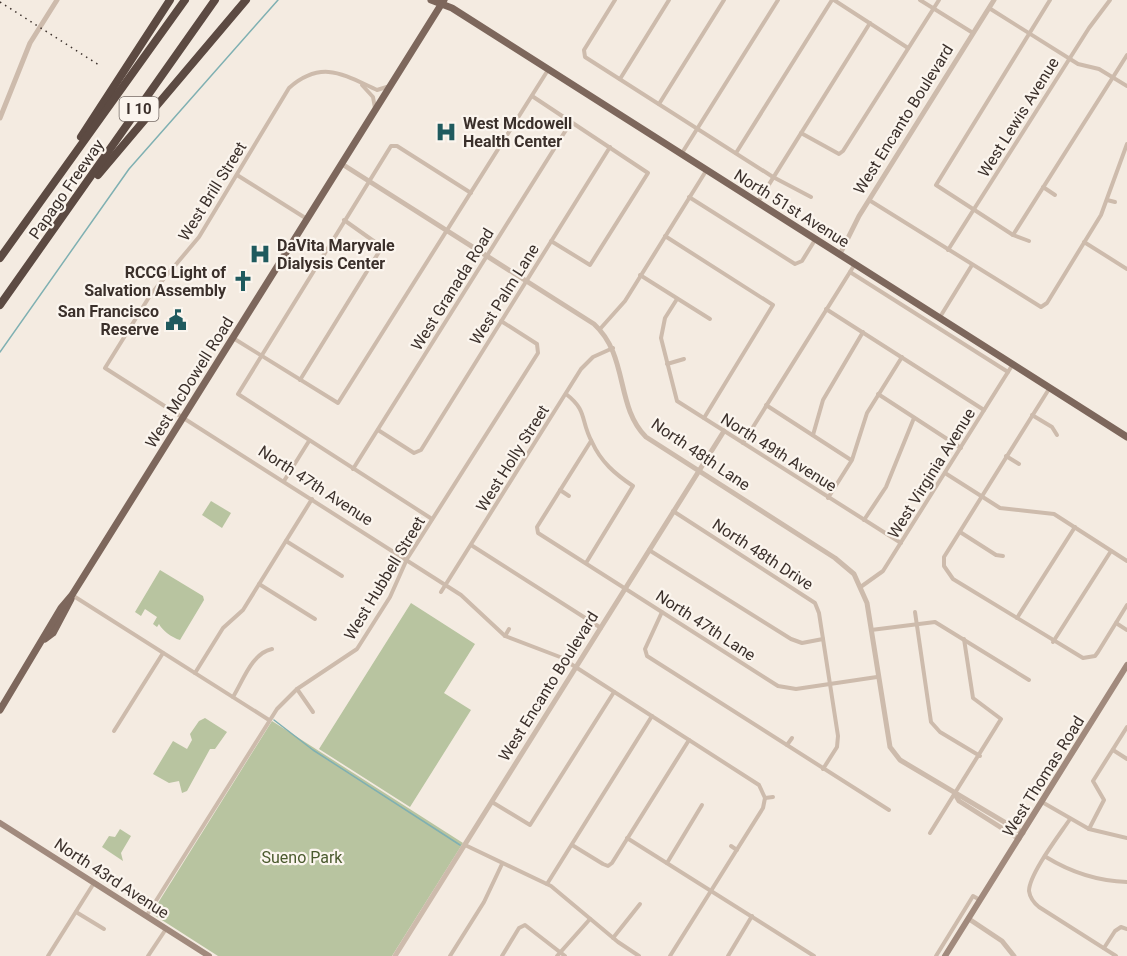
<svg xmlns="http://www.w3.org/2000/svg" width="1127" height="956" font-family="Roboto,sans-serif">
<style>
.green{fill:#b8c4a0}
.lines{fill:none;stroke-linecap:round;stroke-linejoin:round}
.stream{stroke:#7fb0b2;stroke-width:1.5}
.minor{stroke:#cdbbac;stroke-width:4}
.tertiary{stroke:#cdbbac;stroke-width:5}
.secondary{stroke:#a18a7d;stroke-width:6}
.primary{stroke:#7d675c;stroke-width:7}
.motorway{stroke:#5c4a42;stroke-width:8}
.rail{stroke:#3b302b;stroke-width:1.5;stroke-dasharray:1.5 4.5;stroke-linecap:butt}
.labels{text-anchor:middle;stroke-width:4.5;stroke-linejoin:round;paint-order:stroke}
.shield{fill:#fbf5ee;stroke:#756b66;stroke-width:1.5}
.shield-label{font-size:15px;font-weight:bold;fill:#3b302b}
.street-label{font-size:16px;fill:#3b302b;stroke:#fbf5ee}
.poi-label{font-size:16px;font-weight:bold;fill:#3b302b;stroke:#fbf5ee;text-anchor:start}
.park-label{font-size:16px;fill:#4a5a2e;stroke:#fbf5ee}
</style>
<rect width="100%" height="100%" fill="#f4ebe1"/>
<g class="green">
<polygon points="211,501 231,513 222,528 202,515"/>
<path d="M160 570 203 596 204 600 180 640C172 638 161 629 159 624L157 627 153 624 157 617 145 609 141 616 135 612Z"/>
<polygon points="411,603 475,644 444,693 471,710 410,807 319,749"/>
<polygon points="205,718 227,732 215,749 210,749 187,791 182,793 179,781 169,783 153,774 173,741 187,749 192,740 190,734 199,721"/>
<polygon points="272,721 463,843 392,956 218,956 154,915 153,911"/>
<polygon points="120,829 131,836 121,853 123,861 102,847 109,836 115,837"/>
</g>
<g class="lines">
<g class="stream">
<polyline points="0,352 129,169 278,0"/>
<polyline points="274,720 313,750 460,845"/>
</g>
<g class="minor">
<polyline points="615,0 584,50 585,57 773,177 811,197"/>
<polyline points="834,0 908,48"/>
<polyline points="920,0 973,33"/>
<polyline points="989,8 1078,64 1099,69 1127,86"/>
<polyline points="620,79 669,0"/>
<polyline points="362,85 373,97 375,108"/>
<path d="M390 86 377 90C344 75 322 59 289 88L199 237 151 294 105 368 461 595 505 636 560 657 759 785 765 798 763 808 670 956"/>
<polyline points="532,96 648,173 590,265 551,241"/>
<polyline points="659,104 724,0"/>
<polyline points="801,133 839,154 843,151 939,0"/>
<polyline points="682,153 778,0"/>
<polyline points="736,153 832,0"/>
<polyline points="237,175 307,219"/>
<polyline points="1043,187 1055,195"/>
<polyline points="689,197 795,264 802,261 815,240"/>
<polyline points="869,200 1041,307 1047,303 1101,215 1127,144"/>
<polyline points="1107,200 1115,202"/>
<polyline points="758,202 870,23"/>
<polyline points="1013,235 1127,55"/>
<polyline points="665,236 773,305 704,418"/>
<polyline points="1029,241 1013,235 936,185 1050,0"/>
<polyline points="1084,242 1127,269"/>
<polyline points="948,250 1089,28 1110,0"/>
<polyline points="850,272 1008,372"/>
<polyline points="640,275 710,319"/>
<polyline points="677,299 665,318 661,338 677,401 901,543"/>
<polyline points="826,309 984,410"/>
<polyline points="940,317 972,265"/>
<polyline points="600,329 625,301 706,171"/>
<polyline points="233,338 338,403 548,70"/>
<polyline points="667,364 684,359"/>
<polyline points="300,380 382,247 344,220"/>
<polyline points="1049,389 944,557 944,566 953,579 1083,658 1095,656 1098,652 1127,605"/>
<path d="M566 394C588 411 580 420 592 442 601 462 615 474 633 486L586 563"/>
<polyline points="878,394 961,448"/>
<polyline points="766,405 851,460"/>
<polyline points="1032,415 1052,427 1057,435"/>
<polyline points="378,430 414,453 421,450 610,147"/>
<polyline points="813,435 823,400 863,332"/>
<polyline points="591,441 537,527 538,533 778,686 796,689 877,677"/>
<polyline points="743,443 855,264"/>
<polyline points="1006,456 1019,464"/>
<polyline points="353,469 571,122"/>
<polyline points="945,473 1000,508 1054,514 1127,561"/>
<polyline points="284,481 309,441"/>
<polyline points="560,490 569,496"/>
<polyline points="828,498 852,460 867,413 902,357"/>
<polyline points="673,511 815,603 819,613 838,736 837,747 823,769"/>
<polyline points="432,519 238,394 391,146 397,146 471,193"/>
<polyline points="864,520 886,487 914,418"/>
<polyline points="960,532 996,555 1003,556"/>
<polyline points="286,541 342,576"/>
<polyline points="471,545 601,628"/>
<polyline points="649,550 791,639 802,643 823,639"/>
<polyline points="259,584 315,619"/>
<polyline points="862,586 883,571 1013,364"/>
<polyline points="441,592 581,369 593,357 613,348"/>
<polyline points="72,595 269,720"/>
<polyline points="662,612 645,649 647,656 889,810"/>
<polyline points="915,612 931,722 940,732 980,756"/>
<polyline points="1017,618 1075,527"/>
<polyline points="1116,623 1127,630"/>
<polyline points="871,630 935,622 1029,680"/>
<polyline points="505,636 509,629"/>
<polyline points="1053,642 1111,551"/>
<polyline points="195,673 223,628 243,610 312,499"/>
<polyline points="297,689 313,712"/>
<path d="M233 697C243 681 252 653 272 649"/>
<polyline points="114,731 163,653"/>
<polyline points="787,745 792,738"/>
<polyline points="1113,750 1127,759"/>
<polyline points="765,798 773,797"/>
<polyline points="492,802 530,825 614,692"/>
<polyline points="1042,802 1089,829 1127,838"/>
<path d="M1070 819C1060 834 1029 874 1029 891 1030 898 1034 903 1039 907L1116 956"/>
<polyline points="1089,829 1104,800 1093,781 1127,727"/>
<polyline points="930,833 1001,719 973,698 964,639"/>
<polyline points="627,838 814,956"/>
<polyline points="465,845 551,886 618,942 639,956"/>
<polyline points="572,845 603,864 608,866 612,863 689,740"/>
<polyline points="731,846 737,850"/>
<path d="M1046 857C1072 873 1097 881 1127 882"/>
<polyline points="667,863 702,805"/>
<polyline points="547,884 652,716"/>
<polyline points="76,912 104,929"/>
<polyline points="147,915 277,709 297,689 357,649 390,597 407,559 538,353 537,344 501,321"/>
<polyline points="613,938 640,904"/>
<polyline points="1104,948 1115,931 1121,927 1127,929"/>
<polyline points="48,956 94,883"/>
<polyline points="148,956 166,929"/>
<polyline points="450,956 484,902 502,864"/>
<polyline points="502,956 519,928 525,925 565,956"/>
<polyline points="557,956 590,919"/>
<polyline points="728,956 752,916"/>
<polyline points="936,956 973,896 980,900"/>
</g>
<g class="tertiary">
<polyline points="0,118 30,43 57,0"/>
<path d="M342 164 594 324C629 356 615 406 646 437L835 558 854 574 867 603 890 747 900 760 1023 833"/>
<polyline points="840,254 859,216 994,0"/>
<polyline points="956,796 959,801 1019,839"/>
<polyline points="969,919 1002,941 1014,956"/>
<polyline points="395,956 724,431"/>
</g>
<g class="secondary">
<polyline points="0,823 209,956"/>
<polyline points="945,956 1127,665"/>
</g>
<g class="primary">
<polyline points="431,0 452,8 1127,437"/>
<polyline points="45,639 53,633 71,599"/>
<polyline points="0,710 61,608 72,595 444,0"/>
</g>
<g class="motorway">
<polyline points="81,137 170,0"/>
<polyline points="98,175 246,0"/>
<polyline points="0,258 185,0"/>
<polyline points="0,305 215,0"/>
</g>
<polyline class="rail" points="0,2 99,65"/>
</g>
<defs>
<symbol id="hospital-bare" viewBox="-9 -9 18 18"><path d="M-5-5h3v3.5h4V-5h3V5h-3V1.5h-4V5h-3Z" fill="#1f5a5e" stroke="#fbf5ee" stroke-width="2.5" paint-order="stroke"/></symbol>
<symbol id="church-bare" viewBox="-9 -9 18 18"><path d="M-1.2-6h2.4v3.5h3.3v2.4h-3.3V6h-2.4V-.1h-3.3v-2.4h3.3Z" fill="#1f5a5e" stroke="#fbf5ee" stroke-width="2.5" paint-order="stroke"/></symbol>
<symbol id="civic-bare" viewBox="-9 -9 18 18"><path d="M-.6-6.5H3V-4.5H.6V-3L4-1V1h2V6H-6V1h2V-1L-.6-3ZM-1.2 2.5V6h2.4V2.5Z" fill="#1f5a5e" stroke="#fbf5ee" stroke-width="2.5" paint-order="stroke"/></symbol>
</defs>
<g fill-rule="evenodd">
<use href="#hospital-bare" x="431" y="117" width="30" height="30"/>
<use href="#hospital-bare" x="245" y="239" width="30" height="30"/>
<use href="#church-bare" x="228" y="266" width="30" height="30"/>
<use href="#civic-bare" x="161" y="305" width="30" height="30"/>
</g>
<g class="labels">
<rect class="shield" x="119.5" y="97" width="39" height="24" rx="4.5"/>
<g class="shield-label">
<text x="139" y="114">I 10</text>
</g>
<g class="street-label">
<text transform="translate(1018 117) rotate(-58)" y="6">West Lewis Avenue</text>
<text transform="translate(903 119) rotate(-58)" y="6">West Encanto Boulevard</text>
<text transform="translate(66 189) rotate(-55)" y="6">Papago Freeway</text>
<text transform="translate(212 191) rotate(-58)" y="6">West Brill Street</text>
<text transform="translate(792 208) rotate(32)" y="6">North 51st Avenue</text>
<text transform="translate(452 289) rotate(-58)" y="6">West Granada Road</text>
<text transform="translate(504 294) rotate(-58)" y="6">West Palm Lane</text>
<text transform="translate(189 382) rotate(-58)" y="6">West McDowell Road</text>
<text transform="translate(779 452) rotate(32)" y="6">North 49th Avenue</text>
<text transform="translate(701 454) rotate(34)" y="6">North 48th Lane</text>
<text transform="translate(512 458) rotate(-58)" y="6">West Holly Street</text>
<text transform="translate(931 473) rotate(-58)" y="6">West Virginia Avenue</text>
<text transform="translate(316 485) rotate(33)" y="6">North 47th Avenue</text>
<text transform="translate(763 554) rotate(33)" y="6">North 48th Drive</text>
<text transform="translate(384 578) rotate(-59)" y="6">West Hubbell Street</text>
<text transform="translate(706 625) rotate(33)" y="6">North 47th Lane</text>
<text transform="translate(548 686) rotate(-58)" y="6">West Encanto Boulevard</text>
<text transform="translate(1043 776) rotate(-58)" y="6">West Thomas Road</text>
<text transform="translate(112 878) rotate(33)" y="6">North 43rd Avenue</text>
</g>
<g class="poi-label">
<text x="463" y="129">West Mcdowell<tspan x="463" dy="18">Health Center</tspan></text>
<text x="277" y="251">DaVita Maryvale<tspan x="277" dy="18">Dialysis Center</tspan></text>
<text x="226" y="278" text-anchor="end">RCCG Light of<tspan x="226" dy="18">Salvation Assembly</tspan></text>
<text x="159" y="317" text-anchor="end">San Francisco<tspan x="159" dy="18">Reserve</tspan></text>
</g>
<g class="park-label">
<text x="302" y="863">Sueno Park</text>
</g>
</g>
</svg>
